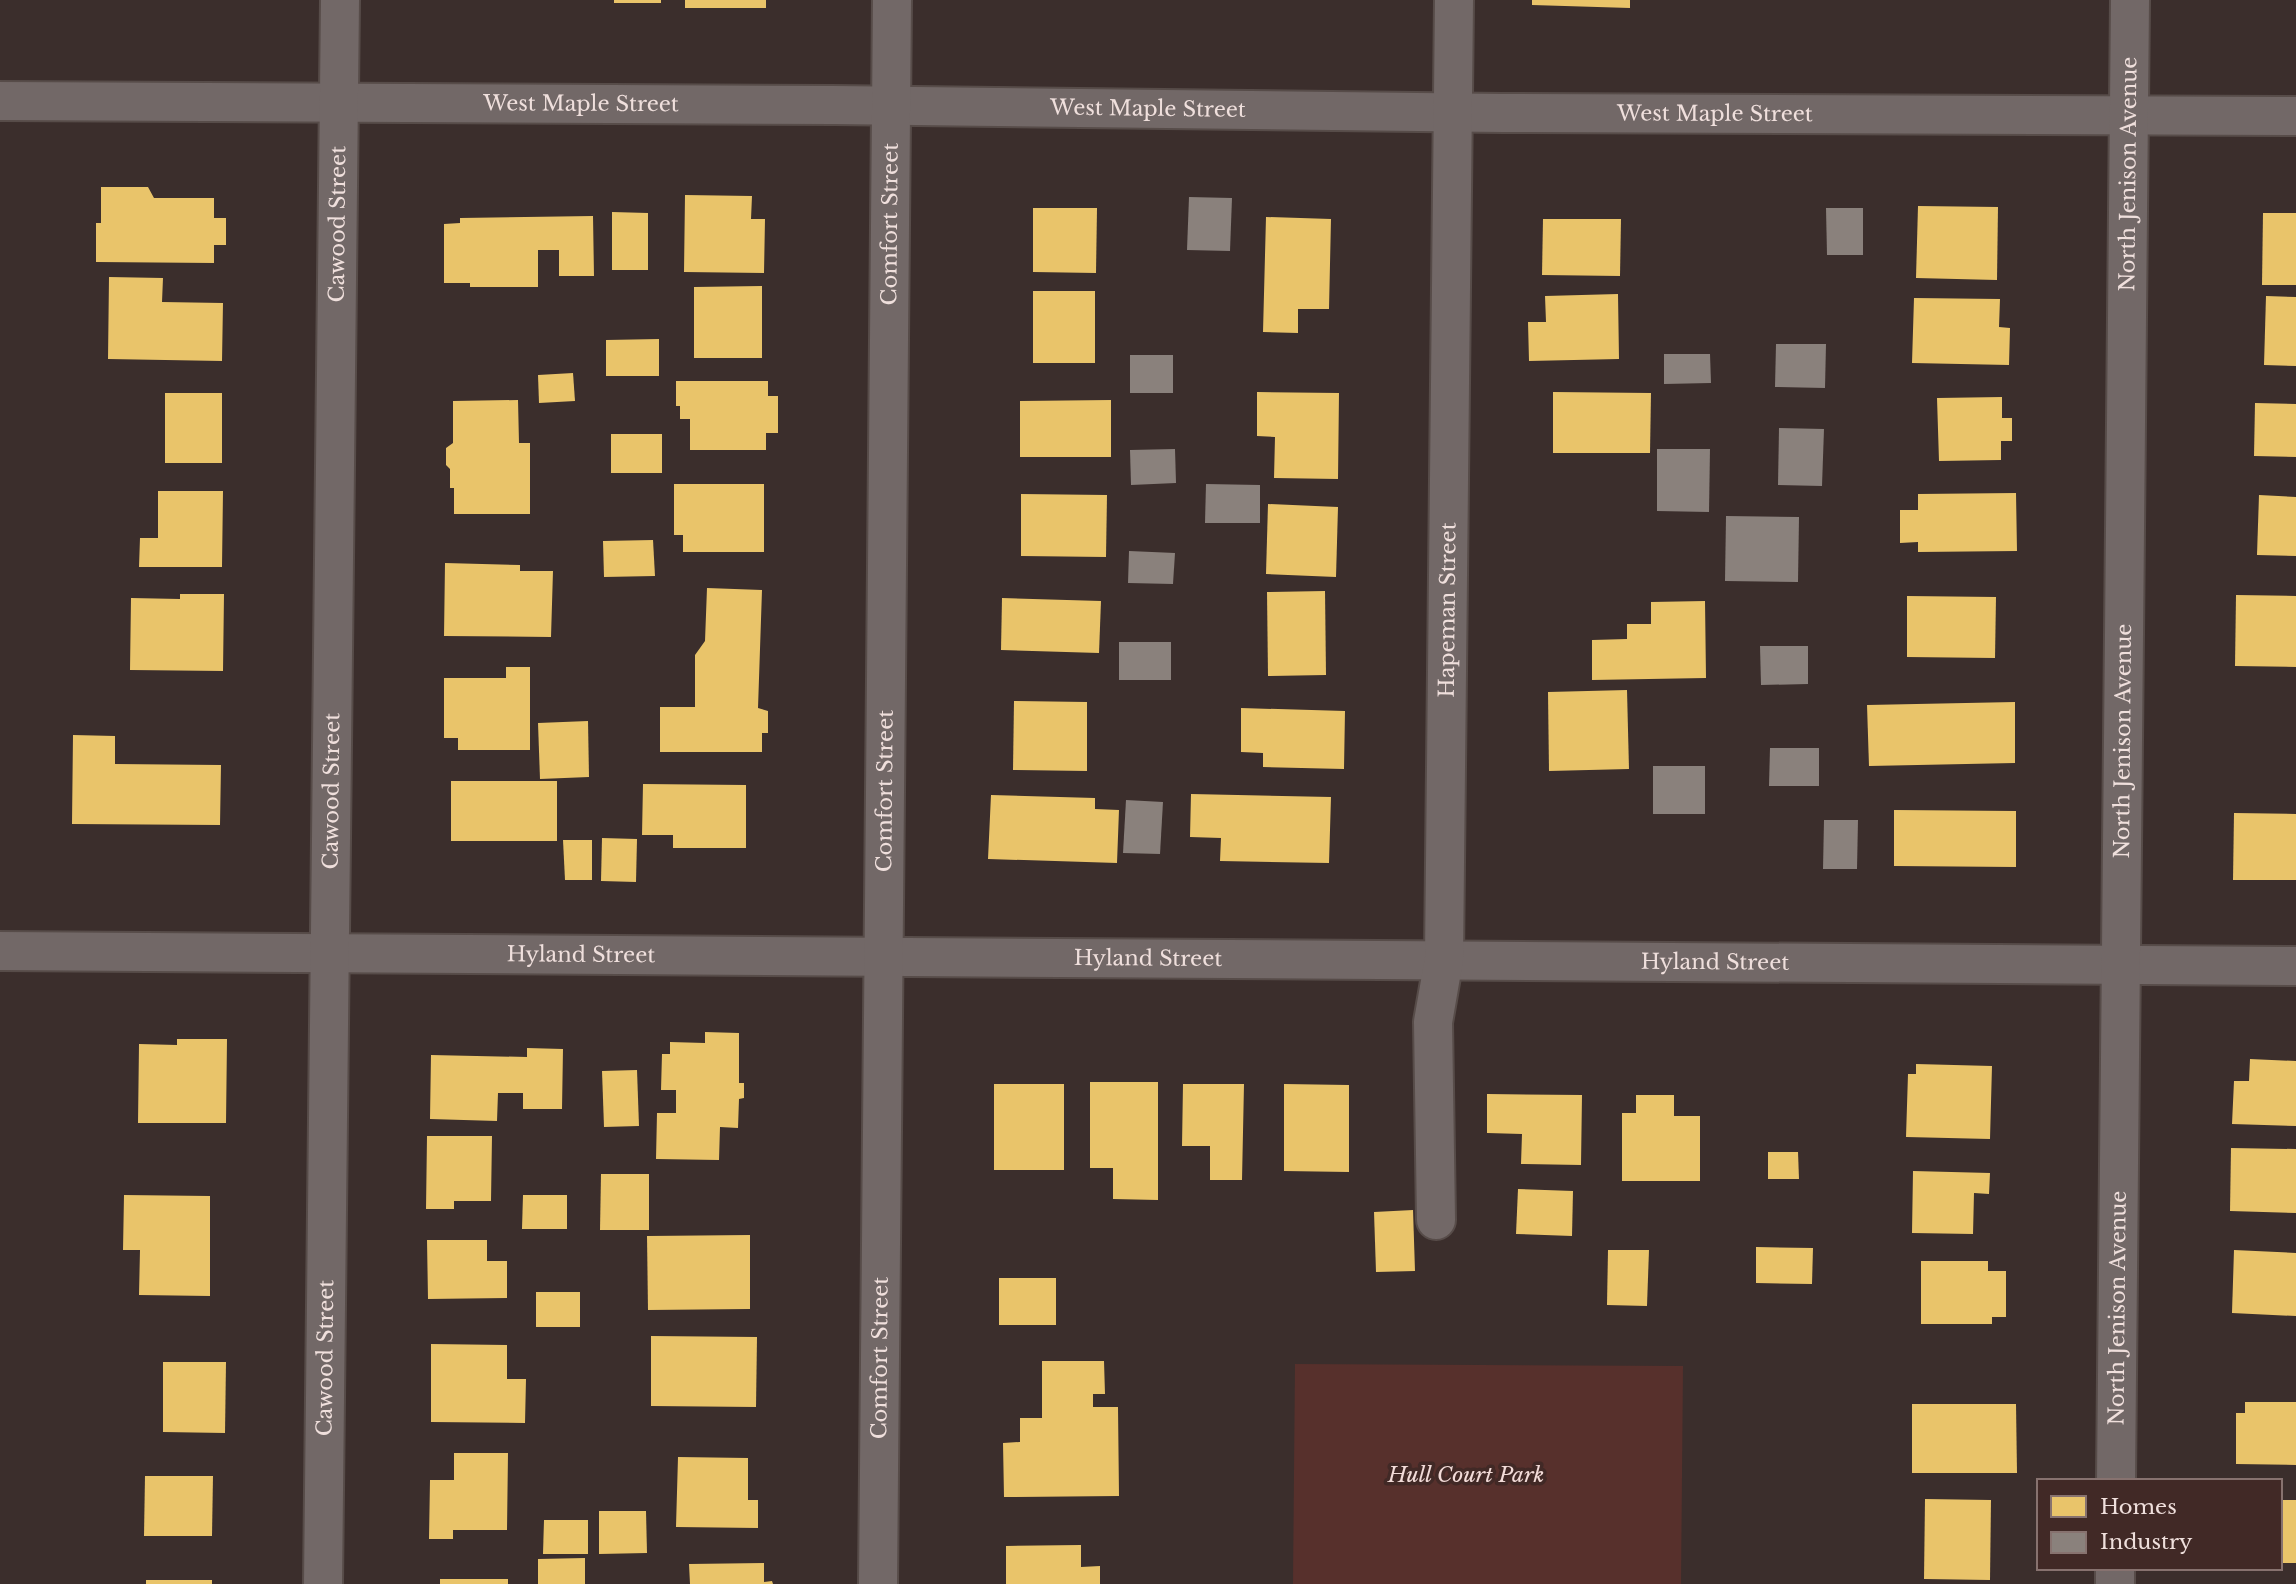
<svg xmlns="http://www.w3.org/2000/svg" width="2296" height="1584" font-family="'Libre Baskerville',serif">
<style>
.green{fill:#57302c}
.homes{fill:#e9c46a}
.industry{fill:#8a817c}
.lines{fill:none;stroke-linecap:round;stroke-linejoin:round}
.minor-casing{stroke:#574c49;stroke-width:42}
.minor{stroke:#726867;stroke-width:38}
.labels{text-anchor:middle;stroke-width:7;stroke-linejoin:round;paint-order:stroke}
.street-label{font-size:21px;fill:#efdfdc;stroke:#412926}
.park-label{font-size:21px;font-style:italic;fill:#f2dbd8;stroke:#412926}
</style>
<rect width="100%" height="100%" fill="#3b2e2c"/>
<polygon class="green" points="1295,1364 1683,1366 1681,1584 1293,1584"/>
<g class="homes">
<rect x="614" y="0" width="47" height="3"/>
<rect x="685" y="0" width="81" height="8"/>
<polygon points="1532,0 1630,0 1630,8 1532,5"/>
<polygon points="101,187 148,187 154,198 214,198 214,218 226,218 226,245 214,245 214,263 96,262 96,223 101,223"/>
<polygon points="685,195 752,196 751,219 765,219 764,273 684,272"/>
<polygon points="1918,206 1998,207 1997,280 1916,278"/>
<polygon points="1033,208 1097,208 1096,273 1033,272"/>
<polygon points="612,212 648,213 648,270 612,270"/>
<polygon points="2263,213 2296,213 2296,285 2262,285"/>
<polygon points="593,216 594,276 559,276 559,250 538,250 538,287 470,287 470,283 444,283 444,224 460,223 460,218"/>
<polygon points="1266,217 1331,219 1329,309 1298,309 1298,333 1263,332"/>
<polygon points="1543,219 1621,219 1620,276 1542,275"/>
<polygon points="109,277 163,278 162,302 223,303 222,361 108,359"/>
<polygon points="762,286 762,358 694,358 694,287"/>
<rect x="1033" y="291" width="62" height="72"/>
<polygon points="1618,294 1619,359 1529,361 1528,322 1546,322 1545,296"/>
<polygon points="2266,296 2296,297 2296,366 2264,365"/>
<polygon points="1914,298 2000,299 1999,327 2010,328 2009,365 1912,363"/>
<polygon points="659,339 659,376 606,376 606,340"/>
<polygon points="573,373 575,401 539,403 538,375"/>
<polygon points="676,381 768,381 768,396 778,396 778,433 766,433 766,450 690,450 690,419 680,419 680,406 676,406"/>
<polygon points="1257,392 1339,393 1338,479 1274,478 1275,437 1257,436"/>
<polygon points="1553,392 1651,393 1650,453 1553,453"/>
<rect x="165" y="393" width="57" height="70"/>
<polygon points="2002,397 2002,418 2012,418 2012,441 2001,441 2001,460 1939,461 1937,398"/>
<polygon points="518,400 519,443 530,443 530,514 454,514 454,488 450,488 450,469 446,465 446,448 453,443 453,401"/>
<polygon points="1111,400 1111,457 1020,457 1020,401"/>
<polygon points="2255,403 2296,404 2296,457 2254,456"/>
<rect x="611" y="434" width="51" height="39"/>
<polygon points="674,484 764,484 764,552 683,552 683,535 674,535"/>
<polygon points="158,491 223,491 222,567 139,567 140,538 158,538"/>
<polygon points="2016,493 2017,551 1918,552 1918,542 1900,543 1900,510 1918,510 1918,494"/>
<polygon points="1021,494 1107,495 1106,557 1021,556"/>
<polygon points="2259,495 2296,497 2296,556 2257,555"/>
<polygon points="1268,504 1338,507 1336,577 1266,574"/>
<polygon points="653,540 655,576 604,577 603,541"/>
<polygon points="445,563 520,565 520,571 553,571 551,637 444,636"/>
<polygon points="707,588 762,590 758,708 768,711 768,733 762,733 762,752 660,752 660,707 695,707 695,655 705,641"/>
<polygon points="1325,591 1326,675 1268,676 1267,592"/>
<polygon points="180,594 224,594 223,671 130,670 131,598 180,599"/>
<polygon points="2236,595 2296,596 2296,667 2235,666"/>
<polygon points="1907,596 1996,597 1995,658 1907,657"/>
<polygon points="1002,598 1101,601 1099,653 1001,650"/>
<polygon points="1705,601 1706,678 1592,680 1592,640 1627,639 1627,624 1651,624 1651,602"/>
<polygon points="506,667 530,667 530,750 458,750 458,738 444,738 444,678 506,678"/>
<polygon points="1627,690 1629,769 1549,771 1548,692"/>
<polygon points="1014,701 1087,702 1087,771 1013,770"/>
<polygon points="2015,702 2015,763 1869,766 1867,705"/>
<polygon points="1241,708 1345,711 1344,769 1263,767 1263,753 1241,752"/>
<polygon points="588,721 589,777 540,779 538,723"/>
<polygon points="73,735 115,736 115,764 221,765 220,825 72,824"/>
<rect x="451" y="781" width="106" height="60"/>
<polygon points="643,784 746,785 746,848 673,848 673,835 642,835"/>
<polygon points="1191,794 1331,797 1329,863 1220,861 1221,838 1190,837"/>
<polygon points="991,795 1095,798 1095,809 1119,810 1117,863 988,859"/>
<polygon points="1894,810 2016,811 2016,867 1894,866"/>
<polygon points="2234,813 2296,814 2296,880 2233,880"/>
<polygon points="602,838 637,839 636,882 601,881"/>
<polygon points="563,840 592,840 592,880 565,880"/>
<polygon points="705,1032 739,1033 739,1083 744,1083 744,1098 739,1099 738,1128 720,1127 719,1160 656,1159 657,1113 676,1113 676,1090 661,1090 662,1054 670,1054 670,1042 705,1043"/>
<polygon points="177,1039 227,1039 226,1123 138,1123 139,1044 177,1045"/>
<polygon points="527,1048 563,1049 562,1109 523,1109 523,1093 498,1093 497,1121 430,1119 431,1055 527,1057"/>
<polygon points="2250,1059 2296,1061 2296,1126 2232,1124 2234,1081 2249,1081"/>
<polygon points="1916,1064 1992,1066 1990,1139 1906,1137 1908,1074 1916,1074"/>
<polygon points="637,1070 639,1126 604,1127 602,1071"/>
<polygon points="1090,1082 1158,1082 1158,1200 1113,1199 1113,1168 1090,1168"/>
<rect x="994" y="1084" width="70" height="86"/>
<polygon points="1183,1084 1244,1084 1242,1180 1210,1180 1210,1146 1182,1146"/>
<polygon points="1284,1084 1349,1085 1349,1172 1284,1171"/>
<polygon points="1487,1094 1582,1095 1581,1165 1521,1164 1522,1134 1487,1133"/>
<polygon points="1636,1095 1674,1095 1674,1116 1700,1116 1700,1181 1622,1181 1622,1113 1636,1113"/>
<polygon points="427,1136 492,1136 491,1201 454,1201 454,1209 426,1209"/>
<polygon points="2231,1148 2296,1149 2296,1213 2230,1211"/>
<polygon points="1768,1152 1798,1152 1799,1179 1768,1179"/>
<polygon points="1913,1171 1990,1173 1989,1194 1974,1193 1973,1234 1912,1233"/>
<polygon points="601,1174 649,1174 649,1230 600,1230"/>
<polygon points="1518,1189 1573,1191 1572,1236 1516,1234"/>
<polygon points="124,1195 210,1196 210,1296 139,1295 140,1250 123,1250"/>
<polygon points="523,1195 567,1195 567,1229 522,1229"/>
<polygon points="1413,1210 1415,1271 1376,1272 1374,1212"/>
<polygon points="750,1235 750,1309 648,1310 647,1236"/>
<polygon points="427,1240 487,1240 487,1261 507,1261 507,1298 428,1299"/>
<polygon points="1756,1247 1813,1248 1812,1284 1756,1283"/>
<polygon points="1608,1250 1649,1250 1647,1306 1607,1305"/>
<polygon points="2234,1250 2296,1253 2296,1316 2232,1313"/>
<polygon points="1921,1261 1988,1261 1988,1271 2006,1271 2006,1317 1992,1317 1992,1324 1921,1324"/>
<rect x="999" y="1278" width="57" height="47"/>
<rect x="536" y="1292" width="44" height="35"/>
<polygon points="651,1336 757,1337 756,1407 651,1406"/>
<polygon points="431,1344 507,1345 507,1379 526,1379 525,1423 431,1422"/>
<polygon points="1042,1361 1104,1361 1105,1394 1093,1394 1093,1407 1118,1407 1119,1496 1004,1497 1003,1443 1020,1442 1020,1418 1042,1418"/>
<polygon points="163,1362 226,1362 225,1433 163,1432"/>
<polygon points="2245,1402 2296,1402 2296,1465 2236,1464 2236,1413 2245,1413"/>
<polygon points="1912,1404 2016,1404 2017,1473 1912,1473"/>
<polygon points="454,1453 508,1453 507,1530 453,1530 453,1539 429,1539 430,1480 454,1480"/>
<polygon points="678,1457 748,1458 748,1500 758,1500 758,1528 676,1527"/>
<polygon points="145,1476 213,1476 212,1536 144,1536"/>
<polygon points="1925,1499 1991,1500 1990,1580 1924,1579"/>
<rect x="2280" y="1500" width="16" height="63"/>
<polygon points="599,1511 646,1511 647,1553 599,1554"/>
<polygon points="544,1520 588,1520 588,1554 543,1554"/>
<polygon points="1081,1545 1081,1567 1100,1566 1100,1584 1006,1584 1006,1546"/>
<polygon points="585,1558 585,1584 538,1584 538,1559"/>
<polygon points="764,1563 764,1582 772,1581 773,1584 690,1584 689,1564"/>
<rect x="440" y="1579" width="68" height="5"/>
<rect x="146" y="1580" width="66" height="4"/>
</g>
<g class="industry">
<polygon points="1189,197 1232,198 1230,251 1187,250"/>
<polygon points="1826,208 1863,208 1863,255 1827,255"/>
<polygon points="1776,344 1826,344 1825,388 1775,387"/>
<polygon points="1664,354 1710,354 1711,383 1664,384"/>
<rect x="1130" y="355" width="43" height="38"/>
<polygon points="1779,428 1824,429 1822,486 1778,485"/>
<polygon points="1175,449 1176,483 1131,485 1130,450"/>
<polygon points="1657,449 1710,449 1709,512 1657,511"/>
<polygon points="1206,484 1260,485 1260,523 1205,523"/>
<polygon points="1726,516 1799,517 1798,582 1725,581"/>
<polygon points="1129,551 1175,553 1173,584 1128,583"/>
<rect x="1119" y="642" width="52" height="38"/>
<polygon points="1760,646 1808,646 1808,684 1761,685"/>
<polygon points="1770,748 1819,748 1819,786 1769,786"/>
<rect x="1653" y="766" width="52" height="48"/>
<polygon points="1126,800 1163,802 1160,854 1123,853"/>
<polygon points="1824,820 1858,820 1857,869 1823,869"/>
</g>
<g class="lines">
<defs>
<g id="minor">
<path id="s1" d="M0 101 834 105 1502 113 2296 116"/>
<path id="s2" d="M0 951 2296 966"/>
<path id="s3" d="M1436 1220 1433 1022 1444 959 1454 0"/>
<path id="s4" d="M2116 1481 2130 0"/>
<path id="s5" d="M323 1584 340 0"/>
<path id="s6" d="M878 1584 892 0"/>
<polyline points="2115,1584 2115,1568"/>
</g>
</defs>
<use href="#minor" class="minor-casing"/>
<use href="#minor" class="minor"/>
</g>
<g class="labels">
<g class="street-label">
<text dy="7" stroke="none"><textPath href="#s1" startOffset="581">West Maple Street</textPath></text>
<text dy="7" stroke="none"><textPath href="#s1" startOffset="1148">West Maple Street</textPath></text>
<text dy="7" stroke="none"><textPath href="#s1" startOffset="1715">West Maple Street</textPath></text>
<text dy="7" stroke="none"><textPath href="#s4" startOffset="1307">North Jenison Avenue</textPath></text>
<text dy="7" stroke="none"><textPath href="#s5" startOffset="1360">Cawood Street</textPath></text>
<text dy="7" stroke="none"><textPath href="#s6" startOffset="1360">Comfort Street</textPath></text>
<text dy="7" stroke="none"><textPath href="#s3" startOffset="611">Hapeman Street</textPath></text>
<text dy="7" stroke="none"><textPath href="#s4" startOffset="740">North Jenison Avenue</textPath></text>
<text dy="7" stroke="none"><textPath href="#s5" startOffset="793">Cawood Street</textPath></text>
<text dy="7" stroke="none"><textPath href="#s6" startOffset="793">Comfort Street</textPath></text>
<text dy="7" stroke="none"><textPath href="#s2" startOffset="581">Hyland Street</textPath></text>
<text dy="7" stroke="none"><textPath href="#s2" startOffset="1148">Hyland Street</textPath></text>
<text dy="7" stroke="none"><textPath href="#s2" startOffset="1715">Hyland Street</textPath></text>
<text dy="7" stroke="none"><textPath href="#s4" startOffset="173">North Jenison Avenue</textPath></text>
<text dy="7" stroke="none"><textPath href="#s5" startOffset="226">Cawood Street</textPath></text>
<text dy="7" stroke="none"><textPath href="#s6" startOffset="226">Comfort Street</textPath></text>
</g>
<g class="park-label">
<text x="1466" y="1482">Hull Court Park</text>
</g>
</g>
<rect x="2037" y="1479" width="245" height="91" fill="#412926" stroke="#87726f" stroke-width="2"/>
<rect x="2051" y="1496" width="35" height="21" fill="#e9c46a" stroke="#87726f" stroke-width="2"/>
<text x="2100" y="1514" font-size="21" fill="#efdfdc">Homes</text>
<rect x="2051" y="1532" width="35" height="21" fill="#8a817c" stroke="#87726f" stroke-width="2"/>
<text x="2100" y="1549" font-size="21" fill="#efdfdc">Industry</text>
</svg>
